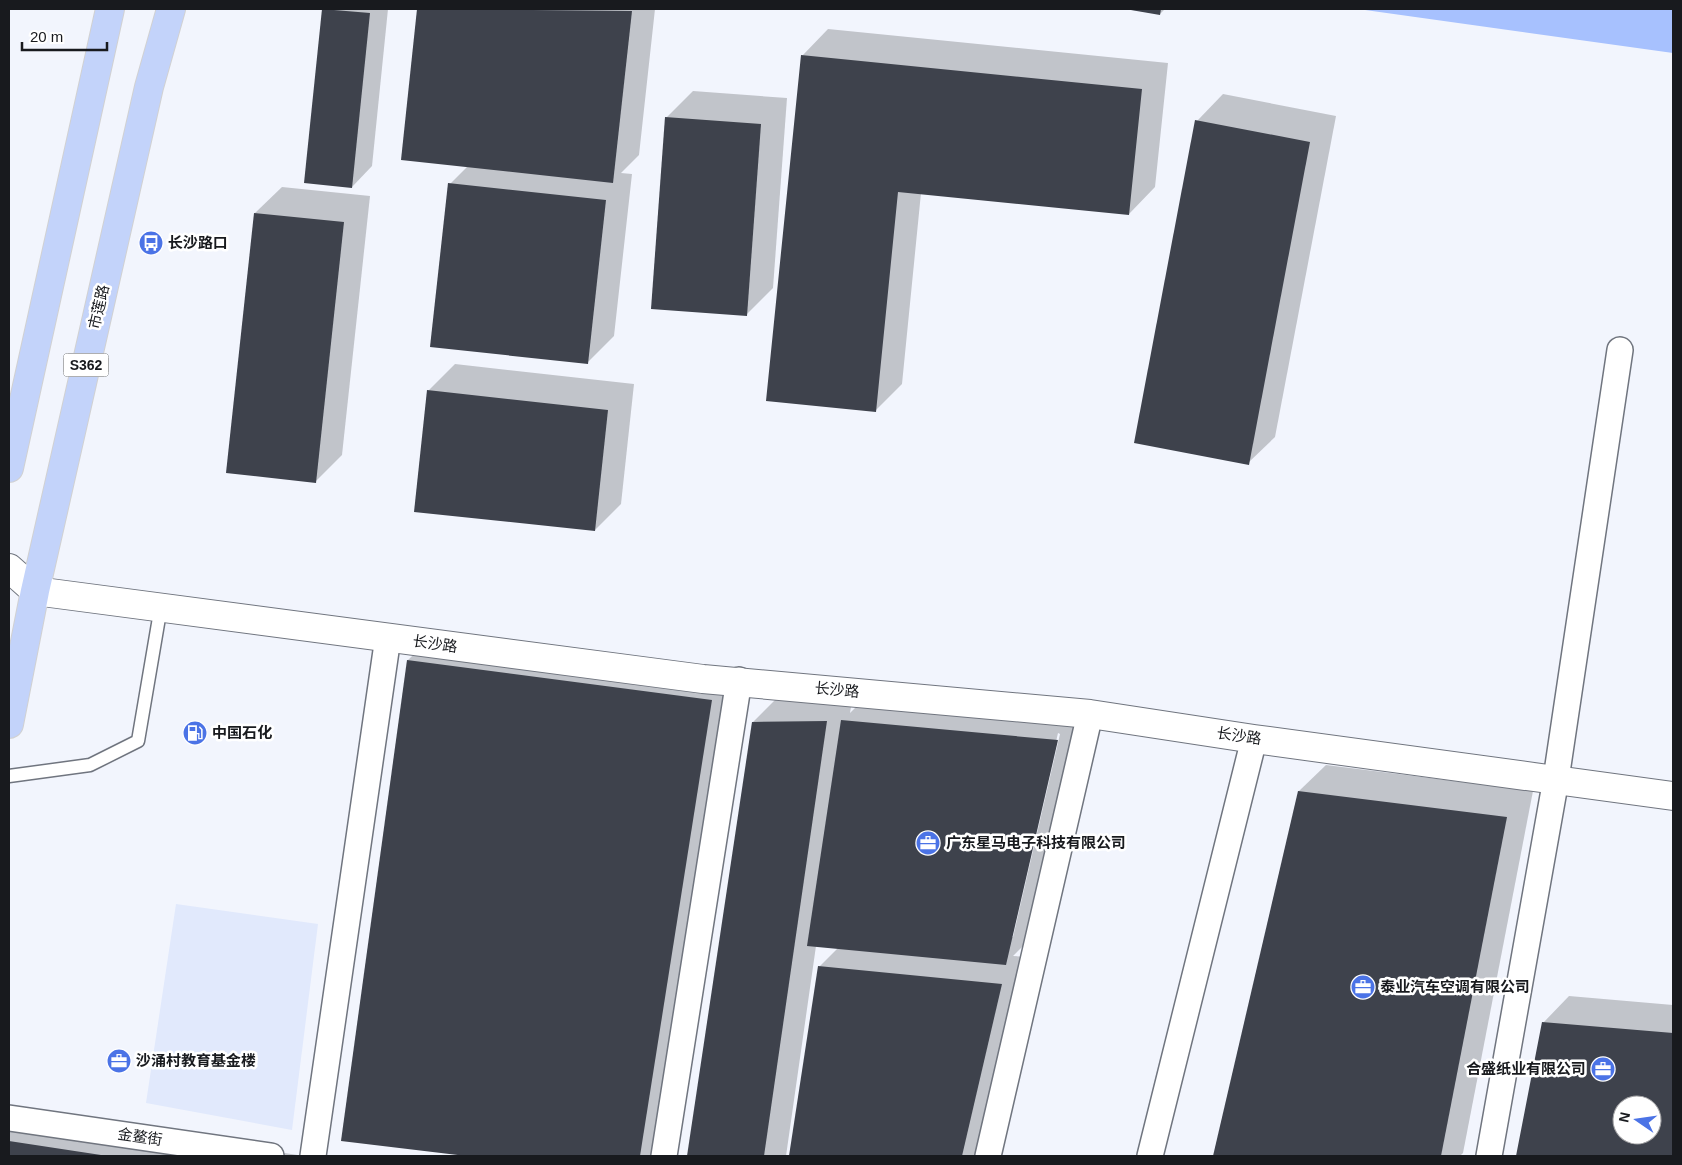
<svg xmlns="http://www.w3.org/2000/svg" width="1682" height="1165" font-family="Helvetica,'Noto Sans SC',sans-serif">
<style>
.built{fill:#e1e9fc}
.forest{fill:#a7c1fe}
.shadow{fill:#0003;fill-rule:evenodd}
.building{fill:#3e424c;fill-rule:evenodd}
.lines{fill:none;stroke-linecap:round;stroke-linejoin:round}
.lane-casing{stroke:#70757f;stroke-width:15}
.street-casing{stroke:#70757f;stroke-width:28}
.secondary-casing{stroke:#70757f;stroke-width:30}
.primary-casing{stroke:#d1d1d2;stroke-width:30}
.lane{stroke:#fff;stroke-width:12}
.street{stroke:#fff;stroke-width:25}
.secondary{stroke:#fff;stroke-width:28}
.primary{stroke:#c3d3fa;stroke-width:28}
.labels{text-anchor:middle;stroke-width:5;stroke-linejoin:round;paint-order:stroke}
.shield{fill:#fff;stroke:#5d5f62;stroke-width:1}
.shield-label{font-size:14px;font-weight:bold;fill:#181a1e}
.poi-label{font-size:15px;font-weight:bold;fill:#181a1e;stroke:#fff;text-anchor:start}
.street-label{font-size:15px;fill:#181a1e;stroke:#fff}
</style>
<rect width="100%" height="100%" fill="#f2f5fd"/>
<polygon class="built" points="176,904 318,924 292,1130 146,1103"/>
<polygon class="forest" points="1358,9 1673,9 1673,53"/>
<g class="shadow">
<polygon points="324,9 388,9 372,166 352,187 306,182"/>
<polygon points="418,9 655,9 639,155 621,173 632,174 614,336 587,363 450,184 468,166 402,159"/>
<polygon points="1126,9 1165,9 1160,14"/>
<polygon points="828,29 1168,63 1155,187 1129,214 921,193 902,384 875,411 802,56"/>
<polygon points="693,91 787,98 773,288 746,315 666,118"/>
<polygon points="1223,94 1336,116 1275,437 1248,463 1197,121"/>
<polygon points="282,187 370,196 342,455 315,482 255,213"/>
<polygon points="455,364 634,384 621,504 595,530 428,391"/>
<polygon points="435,634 737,673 655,1156 477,1156 343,1140 408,660"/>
<path d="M869 694 1083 714 1032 937 1013 956 1028 957 982 1156H790L819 967 838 948 816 946 786 1156H688L753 722 779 696 853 695 850 713ZM1058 733 1060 734 1013 937H1011Z"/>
<polygon points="1326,765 1533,791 1463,1153 1460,1156 1215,1156 1299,791"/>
<path d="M1569 996 1673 1005V1156H1517L1543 1023ZM1622 1105H1652V1135H1622Z"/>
<polygon points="10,1111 304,1156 9,1156"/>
</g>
<g class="building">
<polygon points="322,9 370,13 352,188 304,183"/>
<polygon points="417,9 632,11 613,183 401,160"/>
<polygon points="1125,9 1161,9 1160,15"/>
<polygon points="801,55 1142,89 1129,215 898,192 876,412 766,401"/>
<polygon points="665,117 761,124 747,316 651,309"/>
<polygon points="1195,120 1310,142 1249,465 1134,443"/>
<polygon points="448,183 606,200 588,364 430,347"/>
<polygon points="254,213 344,222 316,483 226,473"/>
<polygon points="427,390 608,410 595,531 414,512"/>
<polygon points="407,660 712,700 640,1156 466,1156 341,1141"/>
<polygon points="841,720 1058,740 1006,965 807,946"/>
<polygon points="827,721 764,1156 687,1156 752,722"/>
<polygon points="1298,791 1507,817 1441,1156 1213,1156"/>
<polygon points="818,966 1002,984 962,1156 789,1156"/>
<path d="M1542 1022 1673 1033V1156H1516ZM1622 1105H1652V1135H1622Z"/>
<polygon points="9,1141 101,1155 100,1156 9,1156"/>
</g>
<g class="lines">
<defs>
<polyline id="lane" points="9,776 90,765 138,741 161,606"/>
<g id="street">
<polyline points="9,1118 271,1156"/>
<polyline points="313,1156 388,637"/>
<polyline points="664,1156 739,680"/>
<polyline points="988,1156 1090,714"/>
<polyline points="1150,1156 1254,739"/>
<polyline points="1489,1156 1556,779 1620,350"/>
</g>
<polyline id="secondary" points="9,568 35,591 703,679 1090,714 1254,739 1673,796"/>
<g id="primary">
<polyline points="9,468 110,9"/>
<polyline points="9,724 35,591 149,87 171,9"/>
</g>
</defs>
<use href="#lane" class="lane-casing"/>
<use href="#street" class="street-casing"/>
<use href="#secondary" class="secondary-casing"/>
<use href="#primary" class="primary-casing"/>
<use href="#lane" class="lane"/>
<use href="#street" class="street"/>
<use href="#secondary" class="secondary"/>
<use href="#primary" class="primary"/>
</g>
<defs>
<symbol id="bus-disc" viewBox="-11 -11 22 22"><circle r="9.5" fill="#4b73e6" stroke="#fff"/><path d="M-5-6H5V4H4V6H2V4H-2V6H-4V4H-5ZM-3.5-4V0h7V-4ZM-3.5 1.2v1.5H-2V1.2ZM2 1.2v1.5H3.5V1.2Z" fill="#fff"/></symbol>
<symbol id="fuel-disc" viewBox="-11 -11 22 22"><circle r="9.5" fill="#4b73e6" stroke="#fff"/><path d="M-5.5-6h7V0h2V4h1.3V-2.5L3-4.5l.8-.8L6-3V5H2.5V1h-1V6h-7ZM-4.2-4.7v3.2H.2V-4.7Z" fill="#fff"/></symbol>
<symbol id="office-disc" viewBox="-11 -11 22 22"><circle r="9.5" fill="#4b73e6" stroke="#fff"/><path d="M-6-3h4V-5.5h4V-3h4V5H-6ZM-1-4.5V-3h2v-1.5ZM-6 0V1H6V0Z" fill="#fff"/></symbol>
</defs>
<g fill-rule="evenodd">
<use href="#bus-disc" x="137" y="229" width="28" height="28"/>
<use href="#fuel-disc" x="181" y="719" width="28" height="28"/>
<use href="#office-disc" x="914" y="829" width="28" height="28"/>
<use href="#office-disc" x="1349" y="973" width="28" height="28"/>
<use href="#office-disc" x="105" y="1047" width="28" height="28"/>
<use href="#office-disc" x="1589" y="1055" width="28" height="28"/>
</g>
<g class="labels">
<rect class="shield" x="63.5" y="353.5" width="45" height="23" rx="4"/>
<g class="shield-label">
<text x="86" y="370">S362</text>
</g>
<g class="poi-label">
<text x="168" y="248">长沙路口</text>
<text x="212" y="738">中国石化</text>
<text x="946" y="848">广东星马电子科技有限公司</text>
<text x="1380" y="992">泰业汽车空调有限公司</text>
<text x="136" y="1066">沙涌村教育基金楼</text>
<text x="1586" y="1074" text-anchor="end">合盛纸业有限公司</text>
</g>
<g class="street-label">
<text transform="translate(99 307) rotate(-77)" y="5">市莲路</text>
<text transform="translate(435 644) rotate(8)" y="5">长沙路</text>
<text transform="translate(837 690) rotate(5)" y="5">长沙路</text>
<text transform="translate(1239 736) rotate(8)" y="5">长沙路</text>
<text transform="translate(140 1137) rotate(8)" y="5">金鳌街</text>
</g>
</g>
<rect width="1682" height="1165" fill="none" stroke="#181a1e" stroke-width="20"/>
<g transform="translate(1637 1120) rotate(283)"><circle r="24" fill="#ffffff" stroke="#a3a3a5"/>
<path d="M0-4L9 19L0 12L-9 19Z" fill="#4b73e6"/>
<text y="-8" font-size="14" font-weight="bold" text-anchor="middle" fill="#181a1e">N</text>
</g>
<path d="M22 42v8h85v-8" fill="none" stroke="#181a1e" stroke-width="2.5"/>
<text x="30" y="42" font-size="15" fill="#181a1e" stroke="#ffffff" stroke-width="4" paint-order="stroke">20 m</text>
</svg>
